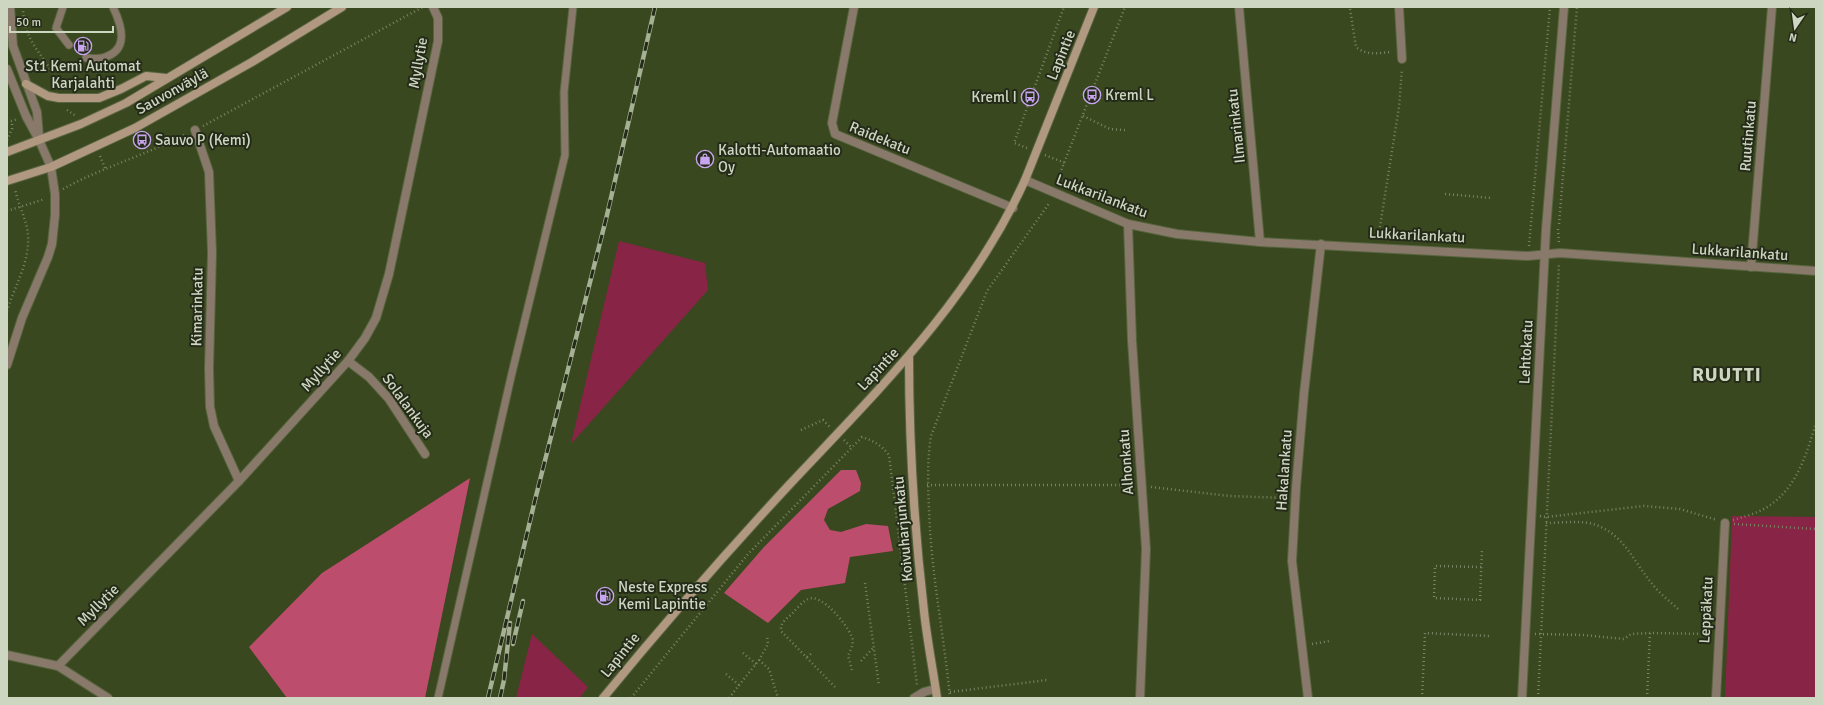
<svg xmlns="http://www.w3.org/2000/svg" width="1823" height="705" font-family="Signika,sans-serif">
<style>
.green{fill:#882445}
.forest{fill:#bd4d6d}
.lines{fill:none;stroke-linecap:round;stroke-linejoin:round}
.lane-casing{stroke:#57643f;stroke-width:9}
.street-casing{stroke:#57643f;stroke-width:10}
.secondary-casing{stroke:#57643f;stroke-width:10}
.path{stroke:#798564;stroke-width:2.5;stroke-dasharray:1 3;stroke-linecap:butt}
.lane{stroke:#89796b;stroke-width:7}
.street{stroke:#89796b;stroke-width:8}
.secondary{stroke:#b19881;stroke-width:8}
.rail-casing{stroke:#a5b094;stroke-width:4.5}
.rail{stroke:#252b19;stroke-width:3;stroke-dasharray:9;stroke-linecap:butt}
.labels{text-anchor:middle;stroke-width:4;stroke-linejoin:round;paint-order:stroke}
.street-label{font-size:15px;fill:#cdd6c0;stroke:#252b19}
.poi-label{font-size:15px;fill:#cdd6c0;stroke:#252b19;text-anchor:start}
.district-label{font-size:19px;font-weight:bold;letter-spacing:1px;fill:#cdd6c0;stroke:#252b19}
</style>
<rect width="100%" height="100%" fill="#3a481f"/>
<g class="green">
<polygon points="619,241 705,263 708,290 571,444"/>
<polygon points="1732,516 1816,517 1816,698 1725,698"/>
<polygon points="532,634 588,687 580,698 516,698"/>
</g>
<g class="forest">
<polygon points="841,470 856,470 861,483 860,491 828,509 824,520 830,530 841,532 866,524 888,526 893,551 850,557 845,583 801,590 768,623 724,593 764,547"/>
<polygon points="470,478 425,698 287,698 249,647 322,573"/>
</g>
<g class="lines">
<defs>
<g id="lane">
<polyline points="63,7 56,28 69,45"/>
<path d="M86 58C91 58 97 59 102 58 130 51 122 26 113 7"/>
<polyline points="438,698 511,377 565,155 564,92 573,7"/>
</g>
<g id="street">
<polyline points="10,7 13,46 37,112 39,137"/>
<polyline points="854,7 832,123 835,134 1013,208"/>
<polyline points="1239,7 1260,242"/>
<polyline points="1399,7 1402,59"/>
<polyline points="7,69 26,116 39,140 51,167 55,194 55,215 52,244 48,257 22,318 7,365"/>
<polyline points="195,130 209,172 212,253 209,369 210,407 214,426 239,481"/>
<polyline points="1025,180 1128,224 1177,234 1260,242 1528,256 1560,253 1816,271"/>
<polyline points="1128,224 1132,341 1146,549 1140,698"/>
<polyline points="1751,267 1772,7"/>
<polyline points="348,361 369,377 389,399 425,454"/>
<polyline points="7,655 58,666 108,698"/>
<polyline points="58,666 239,481 348,361 365,338 376,318 389,274 438,41 438,18 433,7"/>
<polyline points="914,698 924,692 935,689"/>
<polyline points="1308,698 1292,561 1296,488 1304,393 1321,244"/>
<polyline points="1522,698 1546,229 1564,7"/>
<polyline points="1716,698 1725,523"/>
</g>
<g id="secondary">
<polyline points="26,84 48,96 59,98 99,98 121,89 146,76 166,78"/>
<polyline points="7,152 81,124 126,103 287,7"/>
<polyline points="7,181 51,167 135,128 252,62 342,7"/>
<path d="M909 356C909 441 914 526 924 611 927 640 933 669 937 698"/>
<path d="M603 698C663 625 725 554 789 485 879 389 970 301 1025 180L1094 7"/>
</g>
</defs>
<use href="#lane" class="lane-casing"/>
<use href="#street" class="street-casing"/>
<use href="#secondary" class="secondary-casing"/>
<g class="path">
<path d="M23 7C23 46 49 56 59 89"/>
<path d="M1350 9 1356 47C1367 56 1379 53 1391 52"/>
<polyline points="67,110 76,116"/>
<polyline points="1083,116 1110,129 1125,130"/>
<polyline points="7,122 18,119"/>
<polyline points="203,126 423,7"/>
<polyline points="7,140 12,129 12,121"/>
<polyline points="1027,148 1014,143 1064,7"/>
<polyline points="1045,155 1065,163"/>
<polyline points="100,156 105,168"/>
<polyline points="1057,181 1125,7"/>
<path d="M63 189C103 167 146 155 186 134"/>
<polyline points="1445,194 1492,198"/>
<polyline points="7,211 45,199"/>
<polyline points="1559,224 1577,7"/>
<polyline points="1558,229 1559,244"/>
<polyline points="1378,239 1399,107 1402,69"/>
<polyline points="1529,246 1550,7"/>
<path d="M7 311C14 287 30 262 28 236 27 219 18 205 15 189"/>
<polyline points="801,430 823,420 830,427"/>
<polyline points="844,440 852,448"/>
<polyline points="927,485 1132,485"/>
<polyline points="1151,487 1230,496 1285,498"/>
<polyline points="1540,516 1546,517 1644,506 1680,509 1717,520"/>
<path d="M1733 520C1747 516 1762 512 1773 503 1798 484 1807 452 1816 423"/>
<path d="M1546 523C1563 523 1585 519 1601 527 1627 539 1636 566 1654 586 1661 595 1671 602 1679 610"/>
<polyline points="1734,524 1816,529"/>
<polyline points="1481,567 1435,566 1434,598 1480,600 1482,549"/>
<polyline points="865,583 879,686"/>
<polyline points="1535,634 1583,635 1624,639 1631,634 1650,633"/>
<polyline points="1312,644 1330,641"/>
<polyline points="743,653 756,664"/>
<polyline points="807,657 812,653"/>
<polyline points="759,660 769,669 778,698"/>
<polyline points="861,661 874,647"/>
<polyline points="726,674 739,685"/>
<path d="M835 687 781 631C780 623 786 619 792 614 796 609 802 602 808 599 822 593 846 624 851 635 855 642 851 649 848 656L852 670"/>
<polyline points="950,692 1047,680"/>
<path d="M631 698 748 554 862 437C874 441 881 445 889 455L917 685"/>
<polyline points="729,698 759,660 768,644 767,635"/>
<path d="M950 698C944 635 931 573 929 509 928 485 927 461 931 436L987 291 1050 202"/>
<polyline points="1422,698 1425,633 1489,636"/>
<polyline points="1538,698 1559,263"/>
<polyline points="1647,698 1650,633 1709,634"/>
</g>
<use href="#lane" class="lane"/>
<use href="#street" class="street"/>
<use href="#secondary" class="secondary"/>
<defs>
<g id="rail">
<polyline points="513,644 523,601"/>
<polyline points="488,698 535,500 607,215 655,7"/>
<polyline points="500,698 504,680 510,623"/>
</g>
</defs>
<use href="#rail" class="rail-casing"/>
<use href="#rail" class="rail"/>
</g>
<defs>
<symbol id="fuel-ring" viewBox="-11 -11 22 22"><circle r="9.5" fill="#252b19" stroke="#c7a6ef" stroke-width="1.5"/><path d="M-5.5-6h7V0h2V4h1.3V-2.5L3-4.5l.8-.8L6-3V5H2.5V1h-1V6h-7ZM-4.2-4.7v3.2H.2V-4.7Z" fill="#c7a6ef"/></symbol>
<symbol id="bus-ring" viewBox="-11 -11 22 22"><circle r="9.5" fill="#252b19" stroke="#c7a6ef" stroke-width="1.5"/><path d="M-5-6H5V4H4V6H2V4H-2V6H-4V4H-5ZM-3.5-4V0h7V-4ZM-3.5 1.2v1.5H-2V1.2ZM2 1.2v1.5H3.5V1.2Z" fill="#c7a6ef"/></symbol>
<symbol id="shop-ring" viewBox="-11 -11 22 22"><circle r="9.5" fill="#252b19" stroke="#c7a6ef" stroke-width="1.5"/><path d="M-5-2.5h2.3a2.7 3.5 0 0 1 5.4 0H5L5.5 6h-11ZM-1.5-2.5h3a1.5 2.3 0 0 0-3 0Z" fill="#c7a6ef"/></symbol>
</defs>
<g fill-rule="evenodd">
<use href="#fuel-ring" x="73" y="36" width="20" height="20"/>
<use href="#bus-ring" x="1082" y="85" width="20" height="20"/>
<use href="#bus-ring" x="1020" y="87" width="20" height="20"/>
<use href="#bus-ring" x="132" y="130" width="20" height="20"/>
<use href="#shop-ring" x="695" y="149" width="20" height="20"/>
<use href="#fuel-ring" x="595" y="586" width="20" height="20"/>
</g>
<g class="labels">
<g class="street-label">
<text transform="translate(1061 55) rotate(-68)" y="5">Lapintie</text>
<text transform="translate(418 63) rotate(-80)" y="5">Myllytie</text>
<text transform="translate(172 91) rotate(-29)" y="5">Sauvonväylä</text>
<text transform="translate(1236 126) rotate(-96)" y="5">Ilmarinkatu</text>
<text transform="translate(1748 136) rotate(-85)" y="5">Ruutinkatu</text>
<text transform="translate(880 138) rotate(22)" y="5">Raidekatu</text>
<text transform="translate(1102 196) rotate(21)" y="5">Lukkarilankatu</text>
<text transform="translate(1417 235) rotate(3)" y="5">Lukkarilankatu</text>
<text transform="translate(1740 252) rotate(4)" y="5">Lukkarilankatu</text>
<text transform="translate(197 307) rotate(-89)" y="5">Kimarinkatu</text>
<text transform="translate(1526 352) rotate(-87)" y="5">Lehtokatu</text>
<text transform="translate(878 369) rotate(-47)" y="5">Lapintie</text>
<text transform="translate(321 370) rotate(-48)" y="5">Myllytie</text>
<text transform="translate(408 406) rotate(54)" y="5">Solalankuja</text>
<text transform="translate(1126 462) rotate(-94)" y="5">Alhonkatu</text>
<text transform="translate(1284 470) rotate(-86)" y="5">Hakalankatu</text>
<text transform="translate(903 529) rotate(-95)" y="5">Koivuharjunkatu</text>
<text transform="translate(98 605) rotate(-45)" y="5">Myllytie</text>
<text transform="translate(1706 610) rotate(-87)" y="5">Leppäkatu</text>
<text transform="translate(620 655) rotate(-51)" y="5">Lapintie</text>
</g>
<g class="poi-label">
<text x="83" y="71" text-anchor="middle">St1 Kemi Automat<tspan x="83" dy="17">Karjalahti</tspan></text>
<text x="1105" y="100">Kreml L</text>
<text x="1017" y="102" text-anchor="end">Kreml I</text>
<text x="155" y="145">Sauvo P (Kemi)</text>
<text x="718" y="155">Kalotti-Automaatio<tspan x="718" dy="17">Oy</tspan></text>
<text x="618" y="592">Neste Express<tspan x="618" dy="17">Kemi Lapintie</tspan></text>
</g>
<g class="district-label">
<text x="1727" y="381">RUUTTI</text>
</g>
</g>
<rect width="1823" height="705" fill="none" stroke="#cdd6c0" stroke-width="16"/>
<g transform="translate(1795 28) rotate(193)" stroke="#252b19" stroke-width="3" paint-order="stroke">
<path d="M0-3L7 15L0 10L-7 15Z" fill="#cdd6c0"/>
<text y="-6" font-size="11" font-weight="bold" text-anchor="middle" fill="#cdd6c0">N</text>
</g>
<path d="M10 26v6h103v-6" fill="none" stroke="#cdd6c0" stroke-width="2"/>
<text x="16" y="26" font-size="12" fill="#cdd6c0" stroke="#252b19" stroke-width="3" paint-order="stroke">50 m</text>
</svg>
